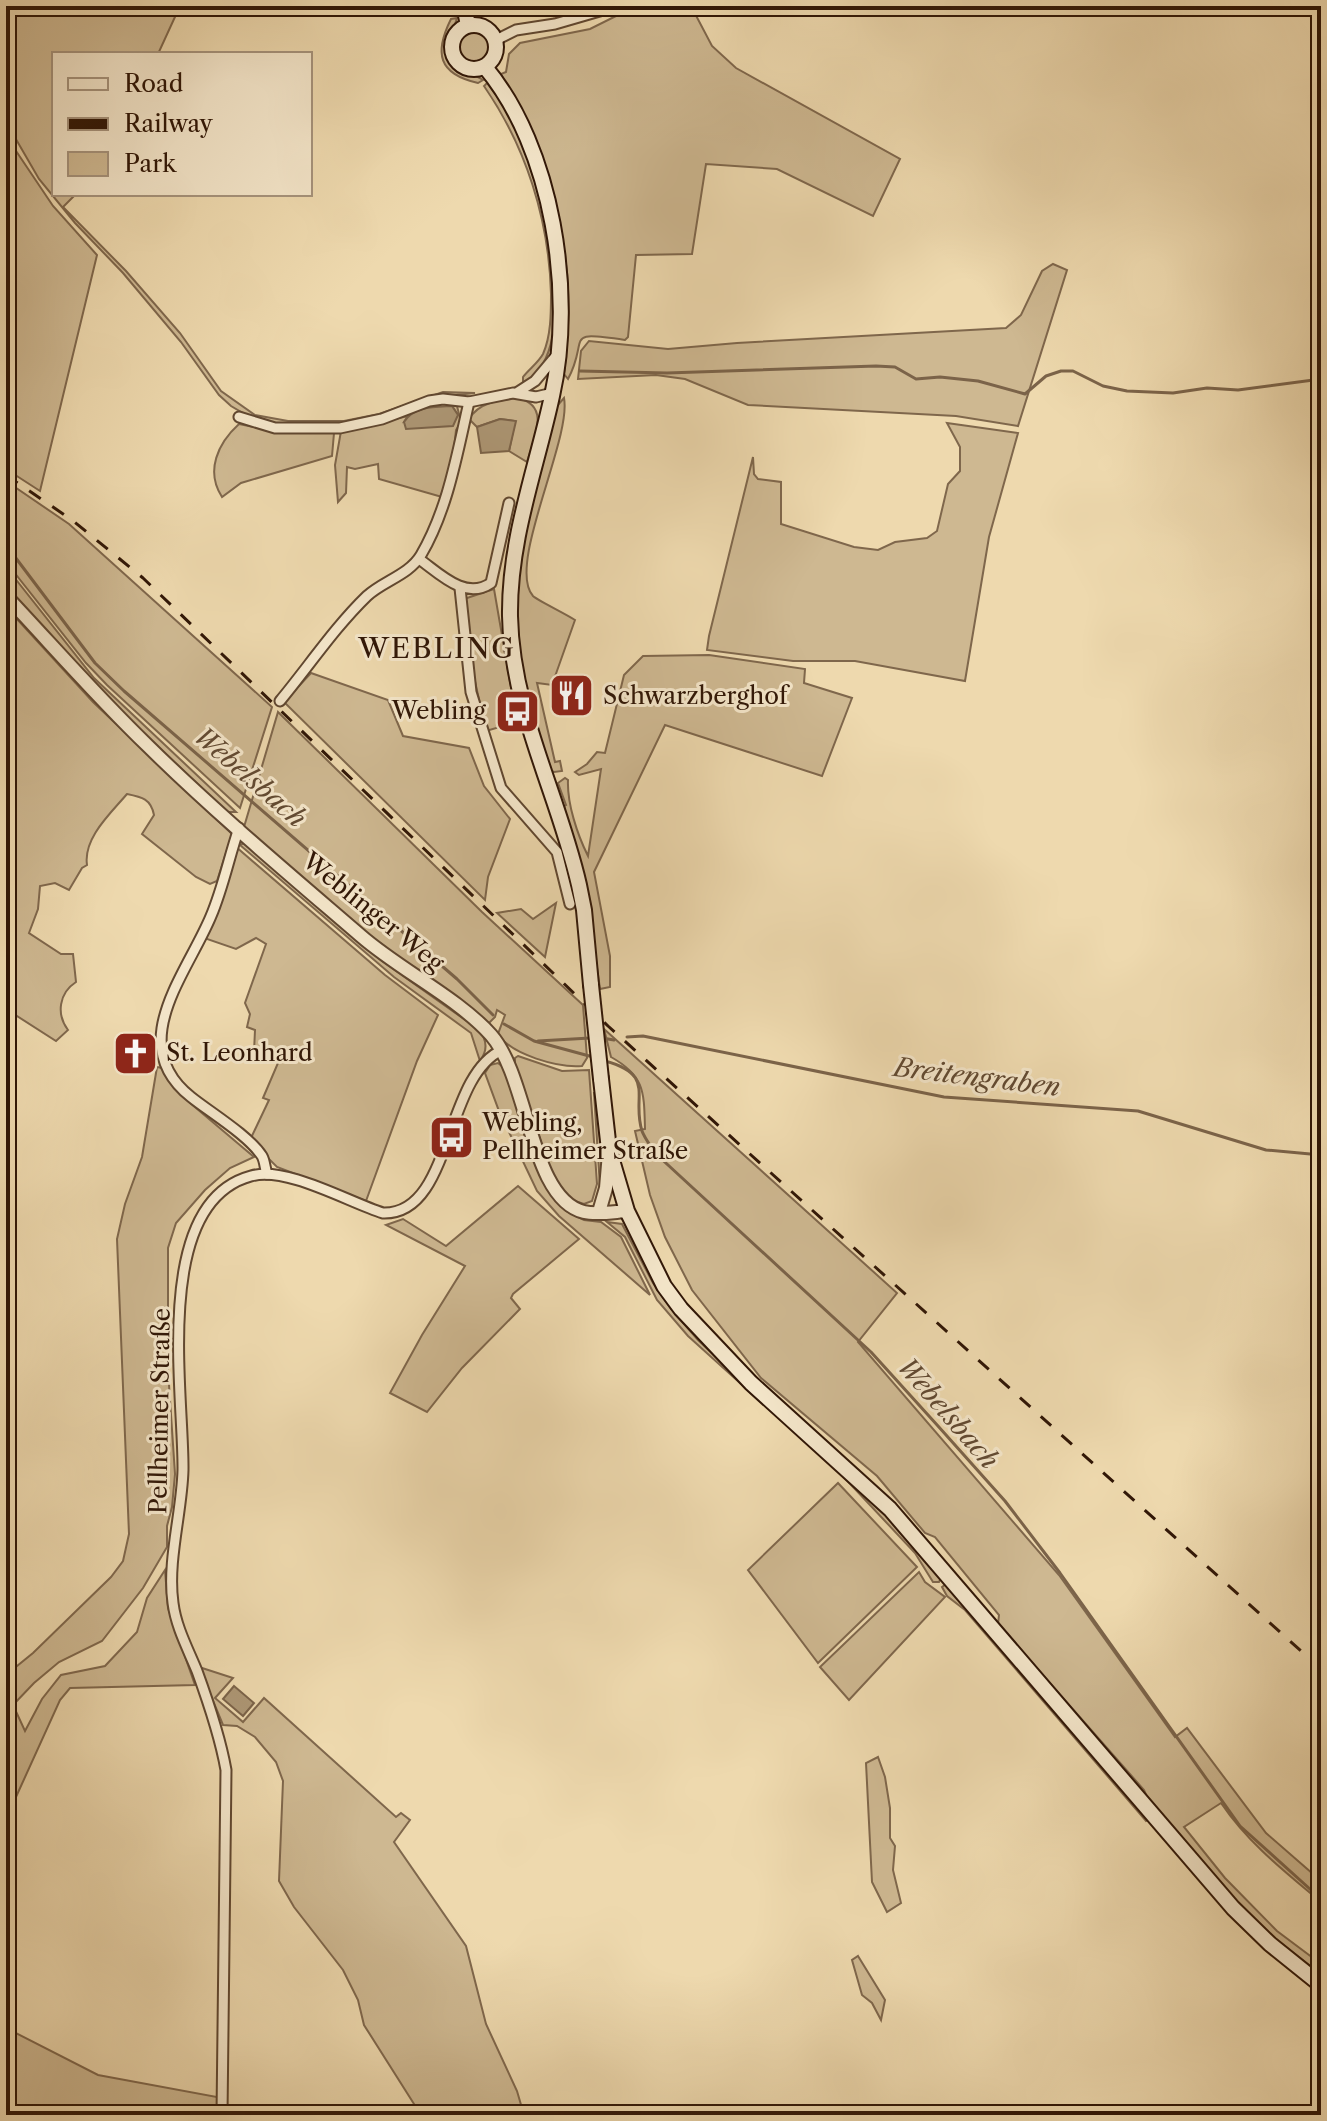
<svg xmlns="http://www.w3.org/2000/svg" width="1327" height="2121" font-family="'Libre Caslon Text',serif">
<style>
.green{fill:#ceb891;stroke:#7f674c;stroke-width:2}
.water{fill:#ad9775;stroke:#7b6349;stroke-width:2}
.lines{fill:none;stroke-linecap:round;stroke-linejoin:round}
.stream{stroke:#7b6349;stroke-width:3}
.minor-casing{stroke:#604730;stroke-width:13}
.tertiary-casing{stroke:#604730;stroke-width:16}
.secondary-casing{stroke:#301606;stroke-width:18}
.minor{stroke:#f4e6ca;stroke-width:9}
.tertiary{stroke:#f4e6ca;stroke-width:12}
.secondary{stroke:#f4e6ca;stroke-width:14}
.rail{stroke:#301606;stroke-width:3;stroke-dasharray:14 14;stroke-linecap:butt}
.secondary-bridge-casing{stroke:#301606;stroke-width:18;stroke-linecap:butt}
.secondary-bridge{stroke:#f4e6ca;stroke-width:14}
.labels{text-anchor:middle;stroke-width:6;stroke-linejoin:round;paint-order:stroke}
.poi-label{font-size:24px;fill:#301606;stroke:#f4e6ca;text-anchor:start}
.street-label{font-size:24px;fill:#301606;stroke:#f4e6ca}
.water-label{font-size:26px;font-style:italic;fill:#624a32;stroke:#f4e6ca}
.quarter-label{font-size:28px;letter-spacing:2px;fill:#301606;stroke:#f4e6ca}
</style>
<rect width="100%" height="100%" fill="#eed9ae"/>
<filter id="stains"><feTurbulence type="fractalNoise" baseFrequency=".0025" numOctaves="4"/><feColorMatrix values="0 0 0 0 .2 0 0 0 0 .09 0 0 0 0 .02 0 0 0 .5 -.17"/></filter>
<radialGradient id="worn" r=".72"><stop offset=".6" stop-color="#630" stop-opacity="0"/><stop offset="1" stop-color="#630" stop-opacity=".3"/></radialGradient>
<g class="green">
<polygon points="6,6 180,6 158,54 54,54 54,194 76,194 63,207 126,271 180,333 221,391 255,415 288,421 344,421 379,414 443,392 475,393 436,397 390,414 332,426 275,423 248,416 231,406 219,395 181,342 123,273 75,223 39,179 6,122"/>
<path d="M636 6H691L712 46 736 68 900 159 873 216 777 169 706 164 692 254 636 255 628 337 625 340C561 330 590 338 568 379L564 374C570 323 572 269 557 219 543 170 522 120 501 74L506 72 509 54 520 43 590 29Z"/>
<path d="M457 18C455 27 449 33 447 42 442 68 467 70 483 80L478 83C438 74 434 53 451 19Z"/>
<circle cx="475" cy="47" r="17"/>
<path d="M487 83C501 101 514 121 523 141 544 193 583 346 526 382L523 381V377C529 369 538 363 543 354 551 336 551 313 551 294 549 219 526 147 484 86Z"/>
<polygon points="6,136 53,206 97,255 40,491 6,469"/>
<polygon points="1053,264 1067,270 1018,426 956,416 748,405 685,379 656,375 578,379 581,351 589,341 668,349 737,343 1006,328 1021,315 1042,271"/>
<path d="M518 398C551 406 534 437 527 462L509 451 515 421 500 419 477 427 469 419C479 402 499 400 518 398Z"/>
<path d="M564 398C572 439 506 566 533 596 537 600 566 614 575 620L552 685 537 683 555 762 560 761 562 771 554 772 547 769C538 735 525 701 519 667 502 580 536 490 557 406Z"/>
<polygon points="452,406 457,406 461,422 456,430 453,458 442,497 379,479 378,464 355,469 347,467 346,493 338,502 335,465 341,431 408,416 404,422 458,415"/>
<polygon points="947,423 1018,433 989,537 965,681 855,661 793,661 707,650 709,636 753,457 754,474 758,479 781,482 781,524 854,547 878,550 895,542 927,538 937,531 948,484 960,471 960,447"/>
<path d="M239 424 277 432 334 433 332 456 241 483 222 497C205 471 218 443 239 424Z"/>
<polygon points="6,481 69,524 272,707 240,808 107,685 86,663 6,562"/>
<polygon points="6,567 94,678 236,812 227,812 99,691 6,590"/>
<polygon points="494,589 517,722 486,731 470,659 464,599"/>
<path d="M6 607 93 702 232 834 217 881 210 884 196 877 142 834 154 815C151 799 142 797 127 794 111 813 83 838 87 865L82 868 69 890 55 883 40 886 38 909 29 933 61 954H73L76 982C59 993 56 1014 68 1030L56 1041 6 1009Z"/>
<path d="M709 655 805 669 804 683 852 698 822 776 665 725 594 872 610 956V987L600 989 589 911 564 806 566 805 558 783 565 778 568 780C567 803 577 834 588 856L601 769 579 775 575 772 587 764 597 752 605 753 624 675 643 656Z"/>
<polygon points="311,673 388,700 403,736 469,748 484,786 510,819 488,877 485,900 284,702"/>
<path d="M278 712 482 912 583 1005 587 1058 582 1066C559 1068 511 1055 498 1034L505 1015 497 1010 495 1017 488 1024 359 928 244 827Z"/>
<path d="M244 843 382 961 478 1029C487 1039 488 1050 480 1061L471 1033 394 977 240 845Z"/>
<polygon points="235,846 385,975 438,1015 417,1061 366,1201 277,1167 250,1140 269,1100 263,1098 278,1063 254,1052 255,1030 247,1027 250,1014 245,1003 266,944 256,938 236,949 204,938"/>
<polygon points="556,903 545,957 497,913 521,909 533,919"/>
<path d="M604 1029 897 1293 858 1342 1059 1575 1175 1737 1187 1728 1266 1833 1321 1881V1902C1284 1871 1248 1843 1221 1803L1184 1827 1225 1878 1277 1931 1321 1964V1974L1270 1935 1232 1899 1149 1801 1144 1790 998 1624 999 1615 935 1537 925 1533 877 1476 761 1378 692 1290 665 1237 650 1195 635 1131 645 1129C644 1092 645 1076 611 1057Z"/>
<polygon points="518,1056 562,1071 589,1070 597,1184 592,1201 584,1204 572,1200 555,1183 515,1065 515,1058"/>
<polygon points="498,1063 503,1067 519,1106 536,1167 552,1196 566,1211 584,1220 601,1222 621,1237 650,1295 559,1216 537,1191 499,1111 485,1073 490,1065"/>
<polygon points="157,1067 162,1068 189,1102 254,1157 230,1168 205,1190 176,1223 168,1248 168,1370 175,1474 172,1507 167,1526 167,1547 143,1588 102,1641 59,1662 34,1683 13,1705 25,1731 42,1699 61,1675 105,1666 137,1632 147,1598 165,1570 168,1608 195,1685 70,1688 60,1700 6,1819 6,1675 33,1653 111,1577 123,1561 129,1534 117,1239 125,1204 142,1157"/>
<polygon points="594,1093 596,1093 604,1183 600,1187"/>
<polygon points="518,1186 579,1239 513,1294 511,1298 520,1309 462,1368 427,1412 390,1393 422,1335 465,1266 386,1225 403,1219 446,1246"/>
<polygon points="607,1222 622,1224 653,1283 671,1309 698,1340 738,1378 816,1447 824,1459 688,1336 657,1300 625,1237"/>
<polygon points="839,1472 873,1499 941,1578 939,1582 933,1582 915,1553"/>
<polygon points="838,1483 917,1567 818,1663 748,1570"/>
<polygon points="919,1572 925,1582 945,1597 849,1700 820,1667"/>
<polygon points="946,1584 1149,1819 1146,1821 965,1610 947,1596 942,1587"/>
<polygon points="199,1667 233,1678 215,1698 243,1722 264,1698 396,1817 401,1813 410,1820 394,1842 466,1946 486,2024 517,2091 524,2115 421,2115 364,2025 358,2000 343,1970 294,1907 279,1881 283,1781 276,1762 255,1737 237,1726 223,1725"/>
<polygon points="878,1757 885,1777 890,1808 890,1838 895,1846 893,1870 901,1903 887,1912 872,1882 866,1763"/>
<polygon points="858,1956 885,2000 881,2020 872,2003 862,1995 852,1960"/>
<polygon points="6,2028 98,2075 217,2097 217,2115 133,2115 125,2108 87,2115 48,2115 23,2110 21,2115 8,2115"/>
</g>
<g class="water">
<path d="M452 406 458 415 453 426 406 429 404 422C414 406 435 407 452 406Z"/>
<polygon points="500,419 516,421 509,451 481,453 477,427"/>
<polygon points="234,1686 254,1703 243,1716 223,1699"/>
</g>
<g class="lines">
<g class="stream">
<polyline points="580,371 667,373 876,366 895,367 916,379 940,377 978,381 1025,394 1046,376 1061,371 1073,371 1103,386 1127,391 1173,393 1207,388 1238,390 1321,379"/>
<polyline points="6,545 95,663 124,691 457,979 493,1015"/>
<polyline points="504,1024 534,1041 593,1057"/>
<polyline points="627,1037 643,1036 944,1097 1138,1111 1266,1150 1321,1155"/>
<polyline points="602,1038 614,1040"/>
<polyline points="538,1041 590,1038"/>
<path d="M605 1061C657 1075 631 1097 642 1131 645 1139 651 1146 655 1153L871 1352 938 1426 1005 1501 1060 1573 1240 1826 1321 1899"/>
</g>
<defs>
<g id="minor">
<polyline points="496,40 516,30 555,24 617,6"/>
<polyline points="518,392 535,381 556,356"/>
<polyline points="239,417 275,428 340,428 382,419 429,401 443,399 469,402 513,393 536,397 553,393"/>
<path d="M419 559C439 573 465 601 491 583L509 503"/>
<polyline points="460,588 471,692 501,788 557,852 570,904"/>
<path d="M280 701C309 666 335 627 367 596 383 581 409 575 421 555 448 509 457 454 469 402"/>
<path d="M239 828C229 857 223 888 211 916 187 974 124 1044 191 1097 211 1113 248 1135 262 1156 265 1161 265 1169 267 1174"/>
<path d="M222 2115 226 1770C220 1736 209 1704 197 1671 188 1649 176 1627 173 1603 167 1561 182 1512 183 1470 184 1394 151 1203 251 1176 287 1166 348 1202 383 1213 453 1215 443 1077 502 1050"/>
</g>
<g id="tertiary">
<path d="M6 596C53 646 98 698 148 746 215 812 289 874 361 936 400 970 458 998 491 1035 529 1078 530 1199 584 1212 597 1215 613 1212 627 1211"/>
<polyline points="599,1212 606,1188 609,1153"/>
</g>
<g id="secondary">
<polyline points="464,6 468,25"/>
<circle cx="474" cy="47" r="22"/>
<path d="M485 67C553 148 575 294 552 396 536 470 509 539 510 616 512 712 558 793 579 885L584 910 591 985"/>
<polyline points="601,1079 609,1150 627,1211 664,1286 681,1309 751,1383 890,1509 1233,1908 1270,1944 1321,1985"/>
</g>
</defs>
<use href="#minor" class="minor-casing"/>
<use href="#tertiary" class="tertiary-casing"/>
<use href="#secondary" class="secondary-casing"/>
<use href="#minor" class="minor"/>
<use href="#tertiary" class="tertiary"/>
<use href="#secondary" class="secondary"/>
<polyline class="rail" points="6,475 72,520 143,578 608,1026 1321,1669"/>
<defs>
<polyline id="secondary-bridge" points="591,985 601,1079"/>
</defs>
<use href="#secondary-bridge" class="secondary-bridge-casing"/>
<use href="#secondary-bridge" class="secondary-bridge"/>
</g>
<defs>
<symbol id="restaurant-square" viewBox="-11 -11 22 22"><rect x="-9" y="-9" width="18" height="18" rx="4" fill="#8f2418" stroke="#f4e6ca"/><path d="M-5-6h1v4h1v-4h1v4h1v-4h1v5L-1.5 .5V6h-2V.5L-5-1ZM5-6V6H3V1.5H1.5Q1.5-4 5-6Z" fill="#fff"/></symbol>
<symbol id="bus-square" viewBox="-11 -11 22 22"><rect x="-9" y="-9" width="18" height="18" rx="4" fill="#8f2418" stroke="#f4e6ca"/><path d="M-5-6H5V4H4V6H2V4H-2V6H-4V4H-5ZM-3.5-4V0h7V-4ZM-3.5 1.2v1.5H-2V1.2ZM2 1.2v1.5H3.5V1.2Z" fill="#fff"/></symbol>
<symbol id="church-square" viewBox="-11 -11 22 22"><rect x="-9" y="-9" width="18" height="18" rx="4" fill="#8f2418" stroke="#f4e6ca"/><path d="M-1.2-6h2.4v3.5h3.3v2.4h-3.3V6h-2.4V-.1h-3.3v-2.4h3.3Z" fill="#fff"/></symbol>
</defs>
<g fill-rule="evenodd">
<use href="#restaurant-square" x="546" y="670" width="51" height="51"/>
<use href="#bus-square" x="492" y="686" width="51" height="51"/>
<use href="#church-square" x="110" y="1028" width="51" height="51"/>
<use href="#bus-square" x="426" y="1112" width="51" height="51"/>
</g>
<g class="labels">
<g class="poi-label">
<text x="603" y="704">Schwarzberghof</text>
<text x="486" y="719" text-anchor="end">Webling</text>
<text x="166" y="1061">St. Leonhard</text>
<text x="482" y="1131">Webling,<tspan x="482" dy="28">Pellheimer Straße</tspan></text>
</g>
<g class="street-label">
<text transform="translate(373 912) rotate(39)" y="8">Weblinger Weg</text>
<text transform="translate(160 1411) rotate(-89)" y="8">Pellheimer Straße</text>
</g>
<g class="water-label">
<text transform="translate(250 777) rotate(41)" y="9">Webelsbach</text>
<text transform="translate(977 1077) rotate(7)" y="9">Breitengraben</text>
<text transform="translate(948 1413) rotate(49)" y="9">Webelsbach</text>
</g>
<g class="quarter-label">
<text x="437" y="658">WEBLING</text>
</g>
</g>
<rect width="1327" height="2121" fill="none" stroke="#eed9ae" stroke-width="32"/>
<rect x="8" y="8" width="1311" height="2105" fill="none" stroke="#301606" stroke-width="4"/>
<rect x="16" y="16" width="1295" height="2089" fill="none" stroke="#301606" stroke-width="2"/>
<rect x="52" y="52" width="260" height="144" fill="#f4e6ca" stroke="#a6937c" stroke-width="2"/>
<rect x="68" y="78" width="40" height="12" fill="#f4e6ca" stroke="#a6937c" stroke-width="2"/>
<text x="124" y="92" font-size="24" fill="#301606">Road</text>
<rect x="68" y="118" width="40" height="12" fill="#301606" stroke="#a6937c" stroke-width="2"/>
<text x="124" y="132" font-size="24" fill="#301606">Railway</text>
<rect x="68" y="152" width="40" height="24" fill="#ceb891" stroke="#a6937c" stroke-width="2"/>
<text x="124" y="172" font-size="24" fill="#301606">Park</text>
<rect width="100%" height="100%" filter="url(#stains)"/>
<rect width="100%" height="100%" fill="url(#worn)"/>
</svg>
